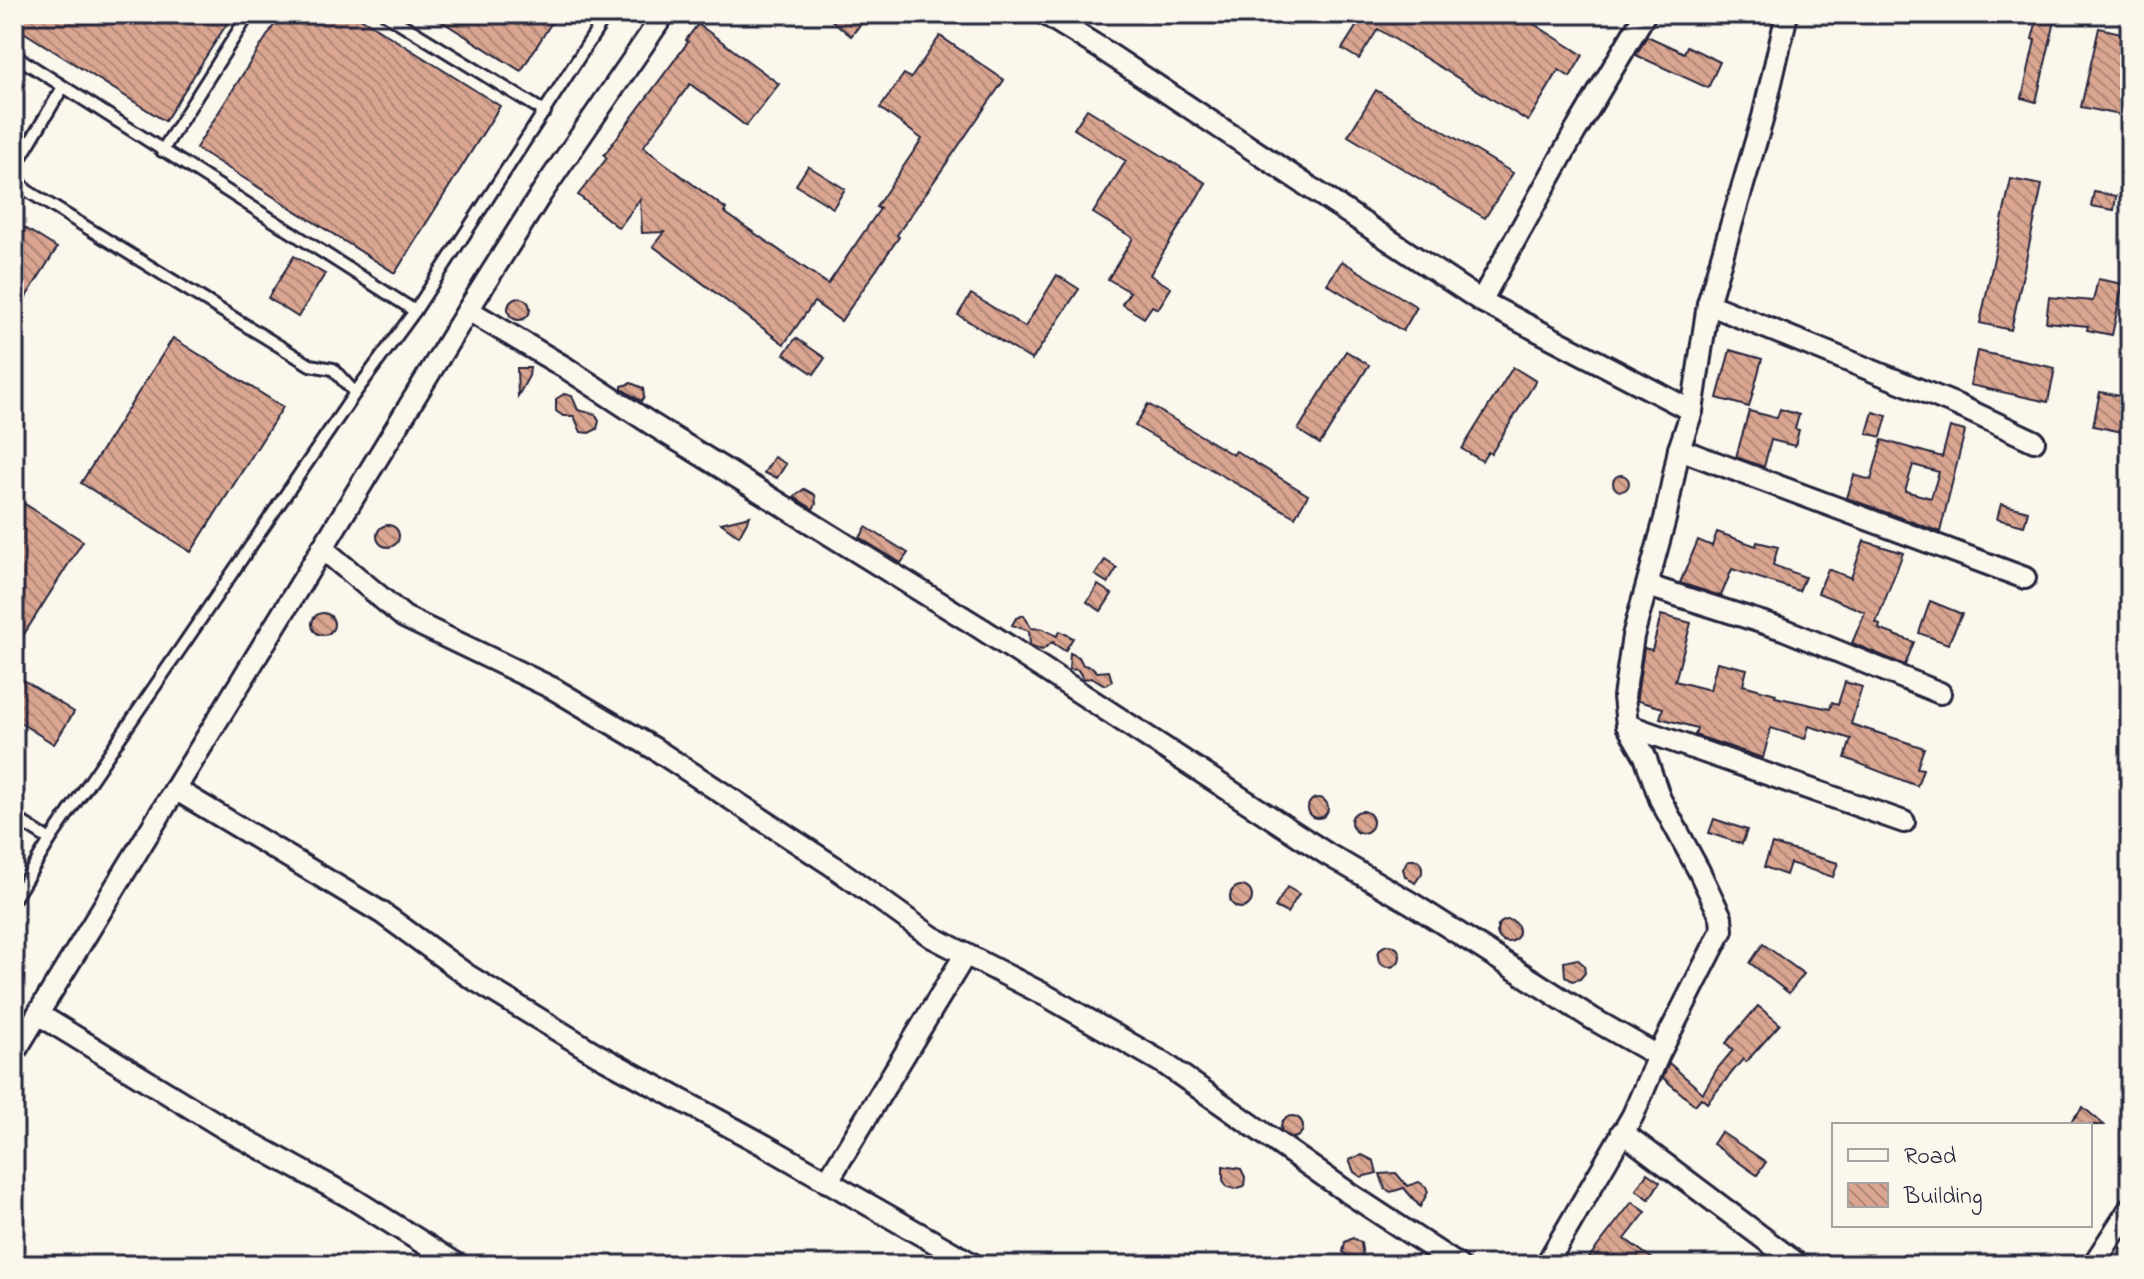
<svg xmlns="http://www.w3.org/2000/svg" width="2144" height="1279" font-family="'Indie Flower',sans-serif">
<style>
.building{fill:url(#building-back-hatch);stroke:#22223b;stroke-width:2;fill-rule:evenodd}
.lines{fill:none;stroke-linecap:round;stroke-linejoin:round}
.lane-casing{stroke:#22223b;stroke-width:16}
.street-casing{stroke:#22223b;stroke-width:26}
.lane{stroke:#fbf7ec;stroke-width:10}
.street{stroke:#fbf7ec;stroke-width:20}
</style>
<defs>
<pattern id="building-back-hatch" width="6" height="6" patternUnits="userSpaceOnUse" patternTransform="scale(2)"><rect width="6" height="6" fill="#dba691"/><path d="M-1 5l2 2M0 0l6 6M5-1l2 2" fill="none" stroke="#b18778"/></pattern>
</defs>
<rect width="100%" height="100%" fill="#fbf7ec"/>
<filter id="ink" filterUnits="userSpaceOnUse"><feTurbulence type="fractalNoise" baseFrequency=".0125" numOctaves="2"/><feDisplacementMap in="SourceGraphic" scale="16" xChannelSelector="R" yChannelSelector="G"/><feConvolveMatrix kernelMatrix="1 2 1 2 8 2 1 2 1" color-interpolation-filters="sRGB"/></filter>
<g filter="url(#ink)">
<g class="building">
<polygon points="14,14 233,14 165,121 14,26"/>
<polygon points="281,14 354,14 500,106 395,273 196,148"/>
<polygon points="430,14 557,14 521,71"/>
<polygon points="824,14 869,14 851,36"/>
<polygon points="1353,14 1518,14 1583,55 1570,77 1559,70 1528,121 1378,29 1359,59 1342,49 1361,19"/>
<polygon points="2038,16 2055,21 2036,102 2022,98 2035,40 2032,39"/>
<polygon points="698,24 779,84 746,126 690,84 643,147 726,209 724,212 828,284 880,209 876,207 922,139 880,108 904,74 911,78 940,36 1004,80 897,235 899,237 841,321 814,302 784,344 653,246 664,232 642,233 640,199 619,228 578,195 607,158 604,155 688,42 686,40"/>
<polygon points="2099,28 2130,35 2122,73 2130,74 2130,117 2081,107"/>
<polygon points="1647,36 1684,53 1687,46 1720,62 1708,88 1636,55"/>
<polygon points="1376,90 1513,173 1485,218 1348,136"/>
<polygon points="1087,109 1206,183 1152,271 1150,275 1171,288 1158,309 1152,306 1144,318 1122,304 1130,292 1108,279 1133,238 1093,213 1126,161 1074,129"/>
<polygon points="808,166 845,189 833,208 796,185"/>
<polygon points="2011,179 2042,185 2011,330 1980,323"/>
<polygon points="2094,192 2116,196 2114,210 2091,206"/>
<polygon points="14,221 57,248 14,316"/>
<polygon points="294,256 325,274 298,317 268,298"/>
<polygon points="1342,261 1417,307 1403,331 1327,284"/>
<polygon points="1057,275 1079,289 1032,360 958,315 971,294 1025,327"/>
<polygon points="2098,279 2123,284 2112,335 2087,330 2088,326 2046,322 2049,297 2093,301"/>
<circle cx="519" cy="309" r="11"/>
<polygon points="173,338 283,407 191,552 81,483"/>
<polygon points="796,338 825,358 814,374 784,354"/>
<polygon points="1730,350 1762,359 1749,407 1717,398"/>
<polygon points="1346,351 1369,365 1320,444 1298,430"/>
<polygon points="1977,351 2055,368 2048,402 1970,385"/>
<polygon points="1513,367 1536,381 1491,454 1488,452 1482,461 1462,449"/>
<polygon points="517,368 530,368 529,376 518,396"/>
<polygon points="631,383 643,388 644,397 641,401 622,389 622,386"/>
<polygon points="2100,392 2130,398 2123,432 2093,426"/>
<polygon points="564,394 572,396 578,410 595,414 599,421 597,429 589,433 581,432 574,416 563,416 556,411 556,399"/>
<polygon points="1148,404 1233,455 1236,451 1308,495 1295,517 1135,426"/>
<polygon points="1780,409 1799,415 1795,429 1799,430 1795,446 1771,440 1764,467 1736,457 1749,411 1777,418"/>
<polygon points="1873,412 1887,416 1881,437 1867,433"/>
<path d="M1950 427 1965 431 1940 532 1847 498 1854 475 1871 480 1882 440 1942 457ZM1913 465 1939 472 1931 498 1905 491Z"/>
<polygon points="774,457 786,464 777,478 764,473"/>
<circle cx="1621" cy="483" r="8"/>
<polygon points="804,489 815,495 816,504 813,509 794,497"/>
<polygon points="14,497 83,541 14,650"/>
<polygon points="2001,504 2028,511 2024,526 1997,519"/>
<polygon points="750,516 739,536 721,523"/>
<circle cx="388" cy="536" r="11"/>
<polygon points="866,527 908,553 901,563 860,538"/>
<polygon points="1717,532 1756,546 1757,542 1778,547 1773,565 1805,577 1799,591 1732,569 1721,596 1680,583 1698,540 1712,546"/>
<polygon points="1864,541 1903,553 1876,623 1880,625 1879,629 1914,642 1905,665 1852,643 1865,612 1818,593 1828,569 1851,578"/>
<polygon points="1105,560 1117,568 1108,583 1095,575"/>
<polygon points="1098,585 1112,594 1101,611 1087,602"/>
<polygon points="1930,601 1962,614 1948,644 1919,633"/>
<circle cx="323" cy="624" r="11"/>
<polygon points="1024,615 1031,628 1043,629 1057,636 1060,631 1073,638 1065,651 1053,643 1054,641 1042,650 1030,645 1029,631 1012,625 1016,618"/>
<polygon points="1661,615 1691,623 1675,681 1710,690 1717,662 1747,669 1743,685 1776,694 1775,697 1830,709 1832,702 1838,704 1845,682 1862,687 1851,724 1924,748 1917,768 1923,769 1917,786 1845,758 1851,739 1809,726 1805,739 1771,728 1763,758 1695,735 1697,728 1660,718 1663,708 1638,701 1637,697 1644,648 1652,650"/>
<polygon points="1070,653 1079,657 1083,665 1092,667 1097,672 1109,671 1112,681 1105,685 1093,678 1083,679 1078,670 1069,669"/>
<polygon points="14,674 74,712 54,744 14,719"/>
<circle cx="1318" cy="808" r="10"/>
<circle cx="1362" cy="822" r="11"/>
<polygon points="1714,819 1747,830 1742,844 1709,833"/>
<polygon points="1772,844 1838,863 1833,877 1790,863 1786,875 1764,867"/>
<polygon points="1413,859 1419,861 1422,867 1422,873 1415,883 1405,876 1403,869 1407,861"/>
<circle cx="1241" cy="897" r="11"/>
<polygon points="1287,887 1299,894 1287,913 1275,907"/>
<circle cx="1508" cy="931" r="11"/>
<polygon points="1763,944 1804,974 1789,993 1750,963"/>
<circle cx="1389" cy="956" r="11"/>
<polygon points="1577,959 1584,965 1585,973 1580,979 1572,981 1565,976 1564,962"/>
<polygon points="1758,1006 1780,1024 1746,1062 1743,1059 1707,1103 1701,1098 1695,1105 1663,1078 1669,1063 1703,1093 1717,1069 1733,1050 1726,1043"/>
<polygon points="2083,1107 2104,1125 2068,1125"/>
<circle cx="1292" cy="1127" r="11"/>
<polygon points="1721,1132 1766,1162 1757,1175 1713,1144"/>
<polygon points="1362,1155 1374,1161 1377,1173 1361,1177 1354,1172 1349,1160"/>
<polygon points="1223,1166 1241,1169 1245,1177 1244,1186 1235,1189 1227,1187 1223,1180"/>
<polygon points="1396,1173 1407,1186 1419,1182 1426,1187 1428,1192 1420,1207 1404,1188 1391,1192 1385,1189 1380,1174"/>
<polygon points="1647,1173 1660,1182 1649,1199 1636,1190"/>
<polygon points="1632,1202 1646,1212 1625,1239 1661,1265 1583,1265"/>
<polygon points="1353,1238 1361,1243 1363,1257 1351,1258 1343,1252 1345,1242"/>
</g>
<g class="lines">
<defs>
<g id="lane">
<polyline points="385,14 545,112"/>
<polyline points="14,55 415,311"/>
<polyline points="162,151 249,14"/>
<polyline points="14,169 63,87"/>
<polyline points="14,173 26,190 310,365 333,369 355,393"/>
<polyline points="14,817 50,840"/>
<polyline points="14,899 50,840 355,393 415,311 607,14"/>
</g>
<g id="street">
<polyline points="1045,14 1100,48 1481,301 1692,411"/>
<polyline points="1481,301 1575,132 1645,14"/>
<polyline points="1708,304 1957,405 2034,441"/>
<polyline points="468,310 566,368 653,425 982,629 1327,854 1411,903 1593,1019 1658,1056"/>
<polyline points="1679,449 2025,578"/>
<polyline points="322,548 404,617 554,689 655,749 833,866 932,937 1047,996 1165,1064 1347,1192 1458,1265"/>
<polyline points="1648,586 1783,629 1940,693"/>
<polyline points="1627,725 1904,822"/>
<polyline points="175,789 382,913 467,975 598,1055 766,1146 974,1265"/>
<polyline points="38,1014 224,1128 350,1197 458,1265"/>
<polyline points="14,1053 468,310 541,194 664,14"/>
<polyline points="1622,1132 1799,1265"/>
<polyline points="827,1182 965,955"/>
<polyline points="1546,1265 1633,1115 1658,1056 1722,930 1721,917 1699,871 1660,799 1645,756 1627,725 1624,697 1633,636 1665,519 1679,449 1692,411 1708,304 1763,117 1787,14"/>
<polyline points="2093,1265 2130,1208"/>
</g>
</defs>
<use href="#lane" class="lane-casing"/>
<use href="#street" class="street-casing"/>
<use href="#lane" class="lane"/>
<use href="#street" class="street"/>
</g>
</g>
<rect width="2144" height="1279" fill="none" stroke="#fbf7ec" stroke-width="48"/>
<rect x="24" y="24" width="2096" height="1231" fill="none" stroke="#22223b" stroke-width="3" filter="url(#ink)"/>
<rect x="1832" y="1123" width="260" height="104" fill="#fbf7ec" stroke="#a4a2a5" stroke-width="2"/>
<rect x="1848" y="1149" width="40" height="12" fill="#fbf7ec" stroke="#a4a2a5" stroke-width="2"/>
<text x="1904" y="1163" font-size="24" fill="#22223b">Road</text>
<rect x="1848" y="1183" width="40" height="24" fill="url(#building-back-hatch)" stroke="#a4a2a5" stroke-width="2"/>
<text x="1904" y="1203" font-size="24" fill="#22223b">Building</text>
</svg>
